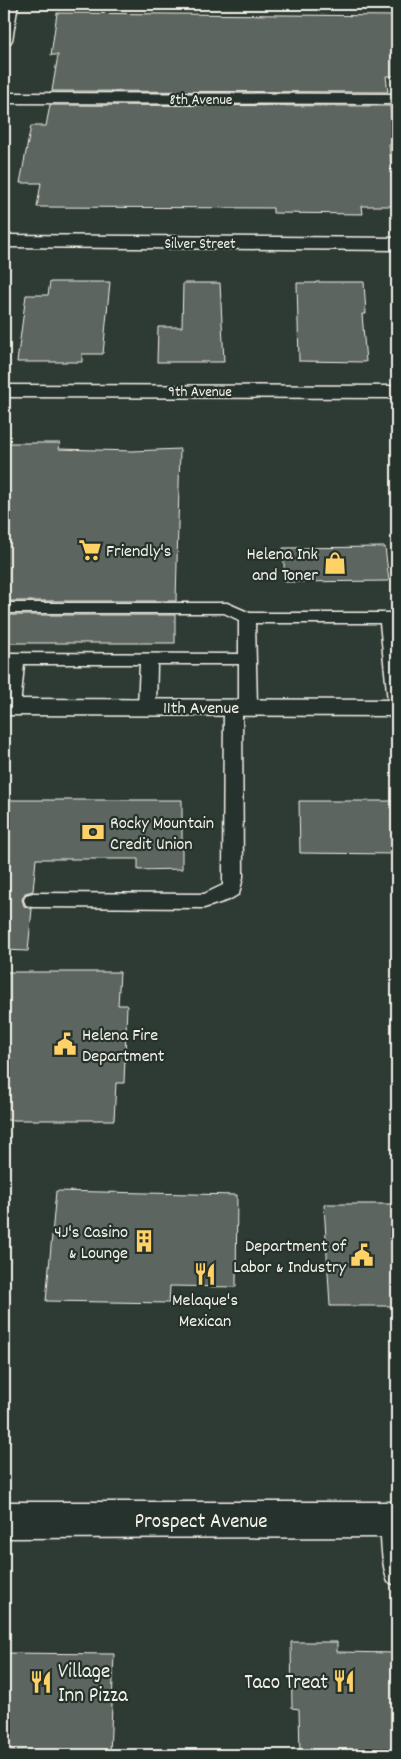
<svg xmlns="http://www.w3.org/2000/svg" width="401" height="1759" font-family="Dekko,sans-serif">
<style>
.building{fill:#5c655e;stroke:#f4f1e8}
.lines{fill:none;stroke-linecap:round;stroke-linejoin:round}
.service-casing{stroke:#f4f1e8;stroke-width:3}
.minor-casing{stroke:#f4f1e8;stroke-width:3}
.trunk-casing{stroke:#f4f1e8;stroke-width:3}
.service{fill:#26332d;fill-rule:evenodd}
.minor{fill:#26332d;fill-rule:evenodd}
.trunk{fill:#26332d;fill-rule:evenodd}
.labels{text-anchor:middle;stroke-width:4.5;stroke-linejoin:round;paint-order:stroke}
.far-street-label{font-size:15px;fill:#f4f1e8;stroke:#26332d}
.poi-label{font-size:18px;fill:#f4f1e8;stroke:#26332d;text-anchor:start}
.street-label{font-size:18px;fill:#f4f1e8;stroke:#26332d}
.near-street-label{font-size:21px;fill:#f4f1e8;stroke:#26332d}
.near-poi-label{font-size:21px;fill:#f4f1e8;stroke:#26332d;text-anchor:start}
</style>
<rect width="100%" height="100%" fill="#2e3b34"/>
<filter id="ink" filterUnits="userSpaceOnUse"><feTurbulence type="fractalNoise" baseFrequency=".02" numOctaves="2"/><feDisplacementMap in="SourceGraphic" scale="10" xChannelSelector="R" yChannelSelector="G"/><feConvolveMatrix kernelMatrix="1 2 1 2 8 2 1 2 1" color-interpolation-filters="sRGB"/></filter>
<g filter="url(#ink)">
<g class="building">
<polygon points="57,13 397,16 397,76 386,76 388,92 52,91 58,55 51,55"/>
<polygon points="50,105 390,106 394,144 389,144 395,206 362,206 363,214 273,213 273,208 37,207 41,183 20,183 31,126 46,126"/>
<polygon points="50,282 110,282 103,354 82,354 82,362 17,362 26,295 48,295"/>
<polygon points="316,282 364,282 366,314 362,314 366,362 299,361 297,283 316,283"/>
<polygon points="183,283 220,283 224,362 157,362 158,327 182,327"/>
<polygon points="4,443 60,443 59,449 132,451 180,449 176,601 4,601"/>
<polygon points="385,547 389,581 285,582 283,548"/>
<rect x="4" y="615" width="171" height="28"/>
<polygon points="4,800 182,800 182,869 138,870 138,859 36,859 33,891 25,893 22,899 24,906 32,909 28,951 4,950"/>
<polygon points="299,801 397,801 397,854 300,853"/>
<polygon points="4,972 120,972 118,1005 127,1005 124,1083 116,1083 114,1120 4,1120"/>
<polygon points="56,1191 237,1195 236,1287 170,1286 169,1303 46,1301"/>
<polygon points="324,1204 397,1204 397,1306 330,1306"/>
<polygon points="291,1642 337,1642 337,1652 397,1653 397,1755 300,1755 299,1709 292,1708"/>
<polygon points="4,1653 114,1654 110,1755 4,1755"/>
</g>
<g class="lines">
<defs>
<g id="service">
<polygon points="4,603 227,603 250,613 397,613 397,707 391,705 388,701 380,623 255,623 257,707 254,711 248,713 242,711 243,877 239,894 229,900 204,908 33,907 26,905 24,900 26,895 33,893 204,894 223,885 224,707 227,703 233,701 239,704 239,664 157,664 156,707 153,711 147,713 141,711 138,707 140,664 24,664 20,707 17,711 11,713 4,709 7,663 4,663 4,653 239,654 239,620 224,613 4,613"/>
<path d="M393 1508 397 1510V1585L388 1582C382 1566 378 1527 384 1512Z"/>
</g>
<g id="minor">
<polygon points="4,4 18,4 12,40 10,43 4,45"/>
<polygon points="4,93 397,94 397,104 4,103"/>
<polygon points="4,235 397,238 397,250 4,247"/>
<polygon points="4,385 397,386 397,398 4,397"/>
</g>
<g id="trunk">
<polygon points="4,699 397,700 397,716 4,715"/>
<polygon points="4,1502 397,1502 397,1537 4,1538"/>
</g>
</defs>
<use href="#service" class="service-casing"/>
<use href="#minor" class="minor-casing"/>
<use href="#trunk" class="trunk-casing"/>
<use href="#service" class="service"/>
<use href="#minor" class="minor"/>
<use href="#trunk" class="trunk"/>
</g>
</g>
<defs>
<symbol id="supermarket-bare" viewBox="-9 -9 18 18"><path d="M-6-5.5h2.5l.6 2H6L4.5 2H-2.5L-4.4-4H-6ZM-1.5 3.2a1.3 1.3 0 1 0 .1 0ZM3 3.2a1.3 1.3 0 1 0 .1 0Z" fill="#ffd166" stroke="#26332d" stroke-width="2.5" paint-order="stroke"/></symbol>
<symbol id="shop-bare" viewBox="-9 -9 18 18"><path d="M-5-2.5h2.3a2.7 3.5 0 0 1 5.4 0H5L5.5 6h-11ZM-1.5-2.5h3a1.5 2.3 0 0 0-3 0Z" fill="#ffd166" stroke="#26332d" stroke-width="2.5" paint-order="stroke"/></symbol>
<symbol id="bank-bare" viewBox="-9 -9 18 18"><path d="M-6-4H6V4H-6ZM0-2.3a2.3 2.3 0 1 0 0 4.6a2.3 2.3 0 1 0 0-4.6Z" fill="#ffd166" stroke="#26332d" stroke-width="2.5" paint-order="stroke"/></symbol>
<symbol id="civic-bare" viewBox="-9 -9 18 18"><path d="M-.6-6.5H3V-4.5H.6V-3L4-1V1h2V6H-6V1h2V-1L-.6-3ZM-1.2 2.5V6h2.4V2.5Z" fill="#ffd166" stroke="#26332d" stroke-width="2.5" paint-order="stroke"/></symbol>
<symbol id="building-bare" viewBox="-9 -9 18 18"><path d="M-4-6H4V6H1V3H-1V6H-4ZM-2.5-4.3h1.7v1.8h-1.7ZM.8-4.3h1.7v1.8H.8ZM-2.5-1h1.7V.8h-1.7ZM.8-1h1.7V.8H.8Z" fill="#ffd166" stroke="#26332d" stroke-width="2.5" paint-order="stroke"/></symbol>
<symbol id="restaurant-bare" viewBox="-9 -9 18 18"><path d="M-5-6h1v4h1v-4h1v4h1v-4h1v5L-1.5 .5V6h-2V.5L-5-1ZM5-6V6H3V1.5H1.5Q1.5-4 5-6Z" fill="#ffd166" stroke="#26332d" stroke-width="2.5" paint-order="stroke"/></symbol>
</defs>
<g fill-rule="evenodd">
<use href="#supermarket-bare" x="74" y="534" width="32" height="32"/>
<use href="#shop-bare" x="319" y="547" width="32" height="32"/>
<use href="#bank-bare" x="77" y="816" width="32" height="32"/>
<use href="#civic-bare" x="49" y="1028" width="32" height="32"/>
<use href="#building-bare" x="128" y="1225" width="32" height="32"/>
<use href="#civic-bare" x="346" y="1239" width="32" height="32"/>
<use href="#restaurant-bare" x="189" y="1258" width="32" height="32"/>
<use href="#restaurant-bare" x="328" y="1665" width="32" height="32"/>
<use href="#restaurant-bare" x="25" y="1666" width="32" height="32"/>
</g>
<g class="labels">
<g class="far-street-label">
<text x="201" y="104">8th Avenue</text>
<text x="200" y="248">Silver Street</text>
<text x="200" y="396">9th Avenue</text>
</g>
<g class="poi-label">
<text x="106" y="556">Friendly's</text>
<text x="318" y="559" text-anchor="end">Helena Ink<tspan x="318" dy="21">and Toner</tspan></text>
<text x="110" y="828">Rocky Mountain<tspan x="110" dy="21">Credit Union</tspan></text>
<text x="82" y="1040">Helena Fire<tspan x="82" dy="21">Department</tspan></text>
<text x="128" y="1237" text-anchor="end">4J's Casino<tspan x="128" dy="21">&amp; Lounge</tspan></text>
<text x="346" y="1251" text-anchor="end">Department of<tspan x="346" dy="21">Labor &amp; Industry</tspan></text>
<text x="205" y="1305" text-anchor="middle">Melaque's<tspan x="205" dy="21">Mexican</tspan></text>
</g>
<g class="street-label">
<text x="201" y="713">11th Avenue</text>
</g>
<g class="near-street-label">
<text x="201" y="1527">Prospect Avenue</text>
</g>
<g class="near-poi-label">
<text x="58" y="1677">Village<tspan x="58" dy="24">Inn Pizza</tspan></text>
<text x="328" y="1688" text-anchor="end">Taco Treat</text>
</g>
</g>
<rect width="401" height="1759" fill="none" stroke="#26332d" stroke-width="20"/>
<rect x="10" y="10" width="381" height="1739" fill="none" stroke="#f4f1e8" stroke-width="2" filter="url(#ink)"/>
</svg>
